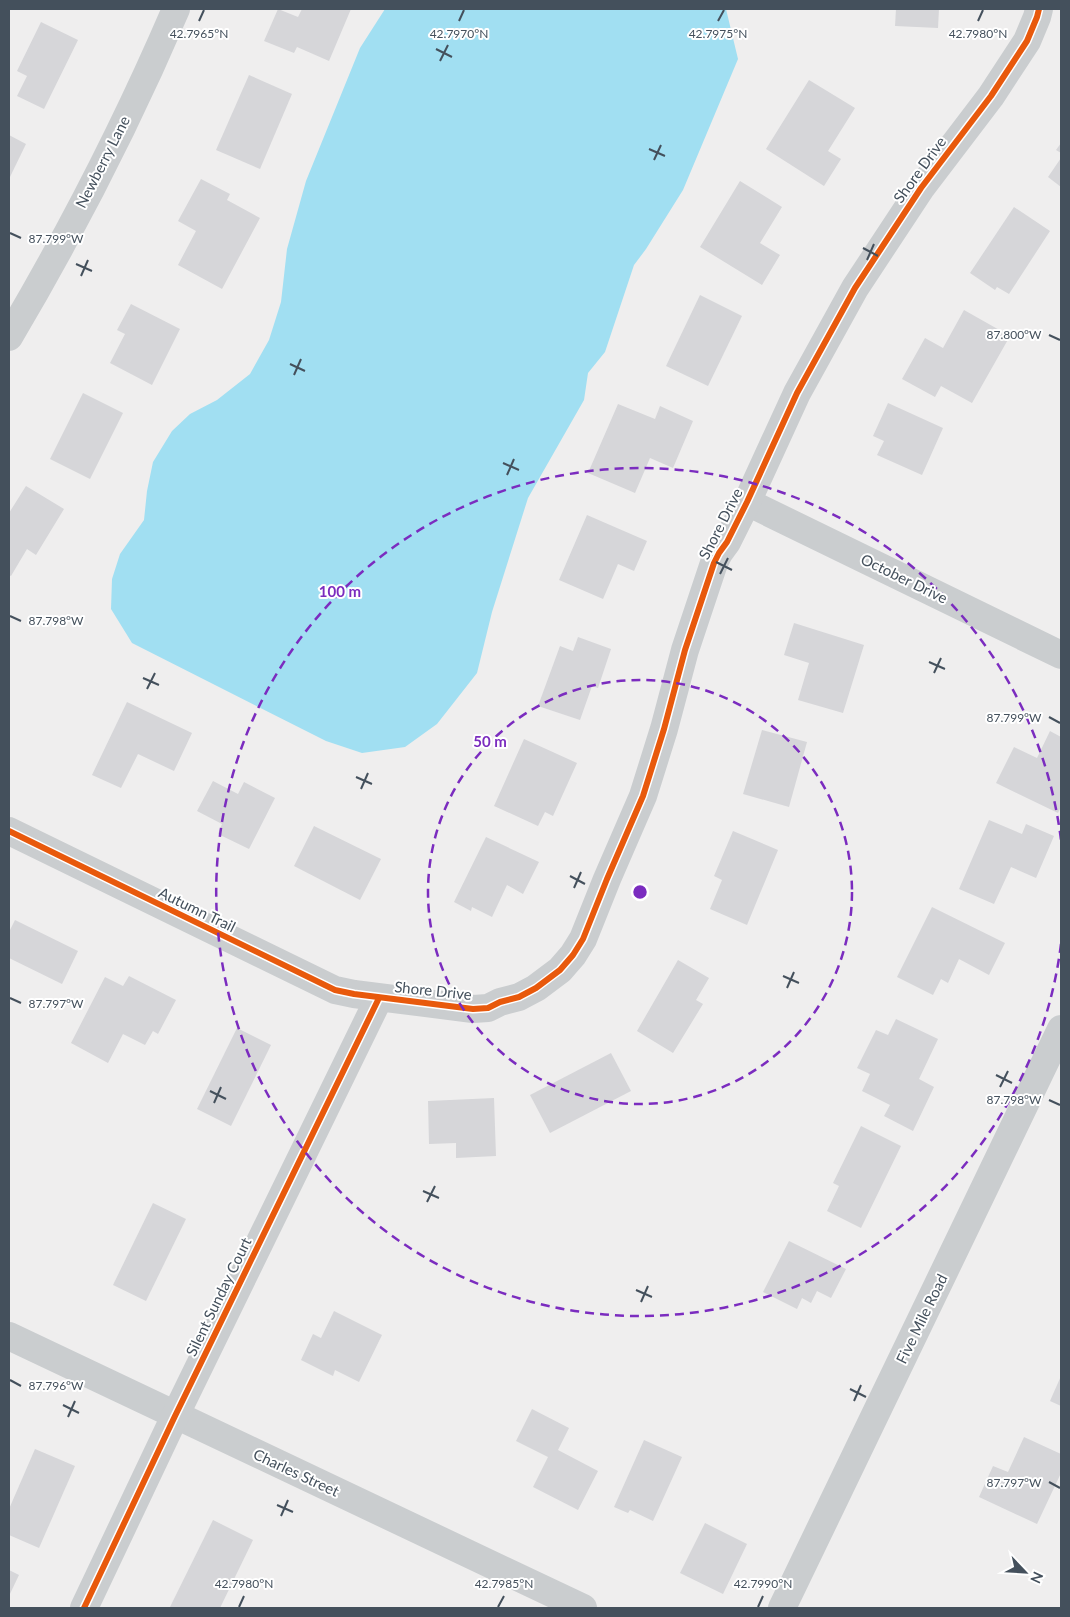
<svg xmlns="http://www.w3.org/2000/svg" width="1070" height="1617" font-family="Lato,sans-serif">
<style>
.water{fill:#a1dff2}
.building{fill:#d6d6d9}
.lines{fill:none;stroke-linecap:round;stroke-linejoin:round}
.minor{stroke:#cacdcf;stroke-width:28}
.cycleway-casing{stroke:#fff;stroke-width:9}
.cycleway{stroke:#e8590c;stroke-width:6}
.ticks{fill:none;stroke:#44505c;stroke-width:2}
.ring{fill:none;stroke:#7b2cbf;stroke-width:2.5;stroke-dasharray:9 6}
.labels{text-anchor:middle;stroke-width:4;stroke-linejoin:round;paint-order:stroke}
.street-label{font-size:15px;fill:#44505c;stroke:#fff}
.ticks-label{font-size:12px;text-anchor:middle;fill:#44505c;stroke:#fff;stroke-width:4;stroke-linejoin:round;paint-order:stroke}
.centre{fill:#7b2cbf;stroke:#fff;stroke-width:2.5}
.ring-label{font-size:15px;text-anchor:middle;font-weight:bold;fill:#7b2cbf;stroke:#fff;stroke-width:4;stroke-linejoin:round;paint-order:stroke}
</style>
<rect width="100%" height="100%" fill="#efeeee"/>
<polygon class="water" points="385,9 726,9 738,59 683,190 646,249 634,265 605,352 588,373 584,400 528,498 492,612 477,673 437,724 405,747 362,753 326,741 132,643 111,609 112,579 120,554 144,520 147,491 153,462 172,431 190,414 217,400 250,374 269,340 281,302 287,249 306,181 360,48"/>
<g class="building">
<polygon points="278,9 298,17 302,9 351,9 329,61 297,47 294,53 264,41"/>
<polygon points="896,9 939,9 938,28 895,26"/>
<polygon points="41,22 78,40 44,109 17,96 27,76 17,71"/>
<polygon points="249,75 292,94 260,169 216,150"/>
<polygon points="809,80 855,108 828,151 841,159 824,186 766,149"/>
<polygon points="9,135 26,144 9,179"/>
<polygon points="1061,143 1061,153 1056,150"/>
<polygon points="1061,158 1061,187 1048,177"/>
<polygon points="201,179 230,194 227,200 260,218 222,289 178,265 196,231 178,221"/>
<polygon points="740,181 782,207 760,243 780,255 762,285 700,247"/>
<polygon points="1014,207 1050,231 1009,294 997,287 995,290 970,273"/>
<polygon points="700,295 742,316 708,386 666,366"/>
<polygon points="131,304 180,329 152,385 110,363 125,334 117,330"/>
<polygon points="964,310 1010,336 972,403 941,386 935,397 902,379 925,338 943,348"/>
<polygon points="83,393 123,413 90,479 50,459"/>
<polygon points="888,403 943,428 922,475 877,455 884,441 873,436"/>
<polygon points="618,404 655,419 660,406 693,421 673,468 650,458 635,493 588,473"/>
<polygon points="26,486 64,509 36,555 27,549 11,576 9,575 9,513"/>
<polygon points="587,515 647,541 634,571 618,564 603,599 559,580"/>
<polygon points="794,623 864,645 843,713 798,700 809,663 784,655"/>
<polygon points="578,637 611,649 598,688 592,686 580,720 538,706 560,646 573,651"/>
<polygon points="127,702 192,733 174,771 138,754 121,788 92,775"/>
<polygon points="762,730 807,742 789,807 743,794"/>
<polygon points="1050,731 1061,737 1061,807 1058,813 996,783 1014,747 1037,758"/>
<polygon points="524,739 577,763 553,816 545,812 538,826 494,806"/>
<polygon points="213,781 238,794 244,782 275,798 249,849 218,834 222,824 197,811"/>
<polygon points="989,820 1022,834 1026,824 1054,836 1036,878 1011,867 994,904 959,889"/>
<polygon points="314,826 381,859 360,900 294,866"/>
<polygon points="733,831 778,850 747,925 710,909 722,880 714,876"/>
<polygon points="486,837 539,862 523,894 507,885 492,917 472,907 471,911 454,902"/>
<polygon points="932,907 1005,943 989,975 959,959 948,983 941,979 933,995 897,977"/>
<polygon points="15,920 78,951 62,984 9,958 9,932"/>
<polygon points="678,960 709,978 696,1000 703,1004 673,1053 637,1031"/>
<polygon points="129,976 176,1000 158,1034 153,1031 145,1045 123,1034 108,1063 71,1043 105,977 123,986"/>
<polygon points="896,1019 938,1039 919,1079 934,1087 913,1131 884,1116 890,1105 862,1091 870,1074 857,1068 876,1030 888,1035"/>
<polygon points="237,1028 271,1045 231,1126 197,1109"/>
<polygon points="611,1053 631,1091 550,1133 530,1095"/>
<polygon points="494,1098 496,1156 456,1158 456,1143 429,1144 428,1101"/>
<polygon points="861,1126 901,1146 861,1228 827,1211 839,1186 833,1183"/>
<polygon points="153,1203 186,1219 146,1301 113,1285"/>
<polygon points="789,1241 846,1269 831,1298 817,1291 811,1303 802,1298 797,1309 763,1292"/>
<polygon points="334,1311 382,1335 359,1382 335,1370 333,1376 301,1360 313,1334 321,1338"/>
<polygon points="1061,1376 1061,1406 1050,1401"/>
<polygon points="532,1409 569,1428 558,1450 598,1471 578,1510 533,1487 548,1457 516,1441"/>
<polygon points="1024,1437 1061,1454 1061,1473 1037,1524 979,1497 993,1466 1008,1472"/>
<polygon points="644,1440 682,1457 653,1521 630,1510 628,1513 614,1507"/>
<polygon points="35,1449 75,1466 39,1548 9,1535 9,1509"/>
<polygon points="213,1520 253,1540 220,1608 173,1608 170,1607"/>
<polygon points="705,1523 747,1544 723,1594 680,1573"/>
<polygon points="9,1570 19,1575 9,1596"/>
</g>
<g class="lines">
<g class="minor">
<path d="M9 337C71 232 128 121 176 9"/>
<polyline points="747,502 1061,655"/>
<polyline points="9,831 335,990 354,994 473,1009 488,1008 500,1002 519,997 536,988 560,970 573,955 583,939 607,879 643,796 664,729 685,650 714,563 719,553 727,542 747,502 797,393 855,288 921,188 991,96 1027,41 1037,17 1039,9"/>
<polyline points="9,1336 583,1608"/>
<polyline points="84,1608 175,1416 379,998"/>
<polyline points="782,1608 1061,1029"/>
</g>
<defs>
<g id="cycleway">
<polyline points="9,831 335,990 354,994 473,1009 488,1008 500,1002 519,997 536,988 560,970 573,955 583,939 607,879 643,796 664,729 685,650 714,563 719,553 727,542 747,502 797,393 855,288 921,188 991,96 1027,41 1037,17 1039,9"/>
<polyline points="84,1608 175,1416 379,998"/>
</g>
</defs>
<use href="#cycleway" class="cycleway-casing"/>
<use href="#cycleway" class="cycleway"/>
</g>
<path class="ticks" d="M199 21 204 10M459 21 464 10M718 21 724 10M978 21 983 10M436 49 452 57M440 61 448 45M649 149 665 156M654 160 661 145M10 233 21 238M863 248 878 256M867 260 874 244M76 264 92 271M81 276 88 260M1049 335 1060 340M290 364 305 371M294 375 301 359M503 463 519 470M507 475 514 459M716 562 732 570M720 574 728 558M10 616 21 621M929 662 945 669M934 673 941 658M143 678 159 685M147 689 155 673M1049 717 1060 723M356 777 372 784M361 789 368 773M570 876 585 884M574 888 581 872M783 976 799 983M787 988 794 972M10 998 21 1003M996 1075 1012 1083M1000 1087 1008 1071M210 1091 226 1099M1049 1100 1060 1105M214 1103 221 1087M423 1191 439 1198M427 1202 435 1186M636 1290 652 1297M641 1302 648 1286M10 1380 21 1386M850 1389 866 1397M854 1401 861 1385M63 1405 79 1413M68 1417 75 1401M1049 1482 1060 1488M277 1505 293 1512M281 1516 288 1500M239 1607 244 1596M498 1607 504 1596M758 1607 763 1596"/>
<g class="ring">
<circle cx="640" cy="892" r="212"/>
<path d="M1061 944A424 424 0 1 1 1061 840"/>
</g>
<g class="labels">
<g class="street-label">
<text transform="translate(103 162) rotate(-63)" y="5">Newberry Lane</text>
<text transform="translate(920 170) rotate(-54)" y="5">Shore Drive</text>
<text transform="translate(721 524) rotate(-63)" y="5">Shore Drive</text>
<text transform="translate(904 579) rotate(26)" y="5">October Drive</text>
<text transform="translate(197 910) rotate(26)" y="5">Autumn Trail</text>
<text transform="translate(433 991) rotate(6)" y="5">Shore Drive</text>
<text transform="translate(219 1297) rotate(-64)" y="5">Silent Sunday Court</text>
<text transform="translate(922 1319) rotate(-64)" y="5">Five Mile Road</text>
<text transform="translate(296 1473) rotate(25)" y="5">Charles Street</text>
</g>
</g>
<g class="ticks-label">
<text x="199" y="38">42.7965°N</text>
<text x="459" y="38">42.7970°N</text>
<text x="718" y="38">42.7975°N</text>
<text x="978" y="38">42.7980°N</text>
<text x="56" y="243">87.799°W</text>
<text x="1014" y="339">87.800°W</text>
<text x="56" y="625">87.798°W</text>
<text x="1014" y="722">87.799°W</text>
<text x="56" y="1008">87.797°W</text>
<text x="1014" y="1104">87.798°W</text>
<text x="56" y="1390">87.796°W</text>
<text x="1014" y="1487">87.797°W</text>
<text x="244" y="1588">42.7980°N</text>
<text x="504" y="1588">42.7985°N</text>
<text x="763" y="1588">42.7990°N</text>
</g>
<circle cx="640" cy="892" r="8" class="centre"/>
<g class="ring-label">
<text x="340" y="597">100 m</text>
<text x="490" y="747">50 m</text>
</g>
<rect width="1070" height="1617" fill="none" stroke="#44505c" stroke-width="20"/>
<g transform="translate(1025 1572) rotate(115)" stroke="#ffffff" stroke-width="4" paint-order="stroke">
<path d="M0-4L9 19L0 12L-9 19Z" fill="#44505c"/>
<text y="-8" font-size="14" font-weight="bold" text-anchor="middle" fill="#44505c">N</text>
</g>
</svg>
